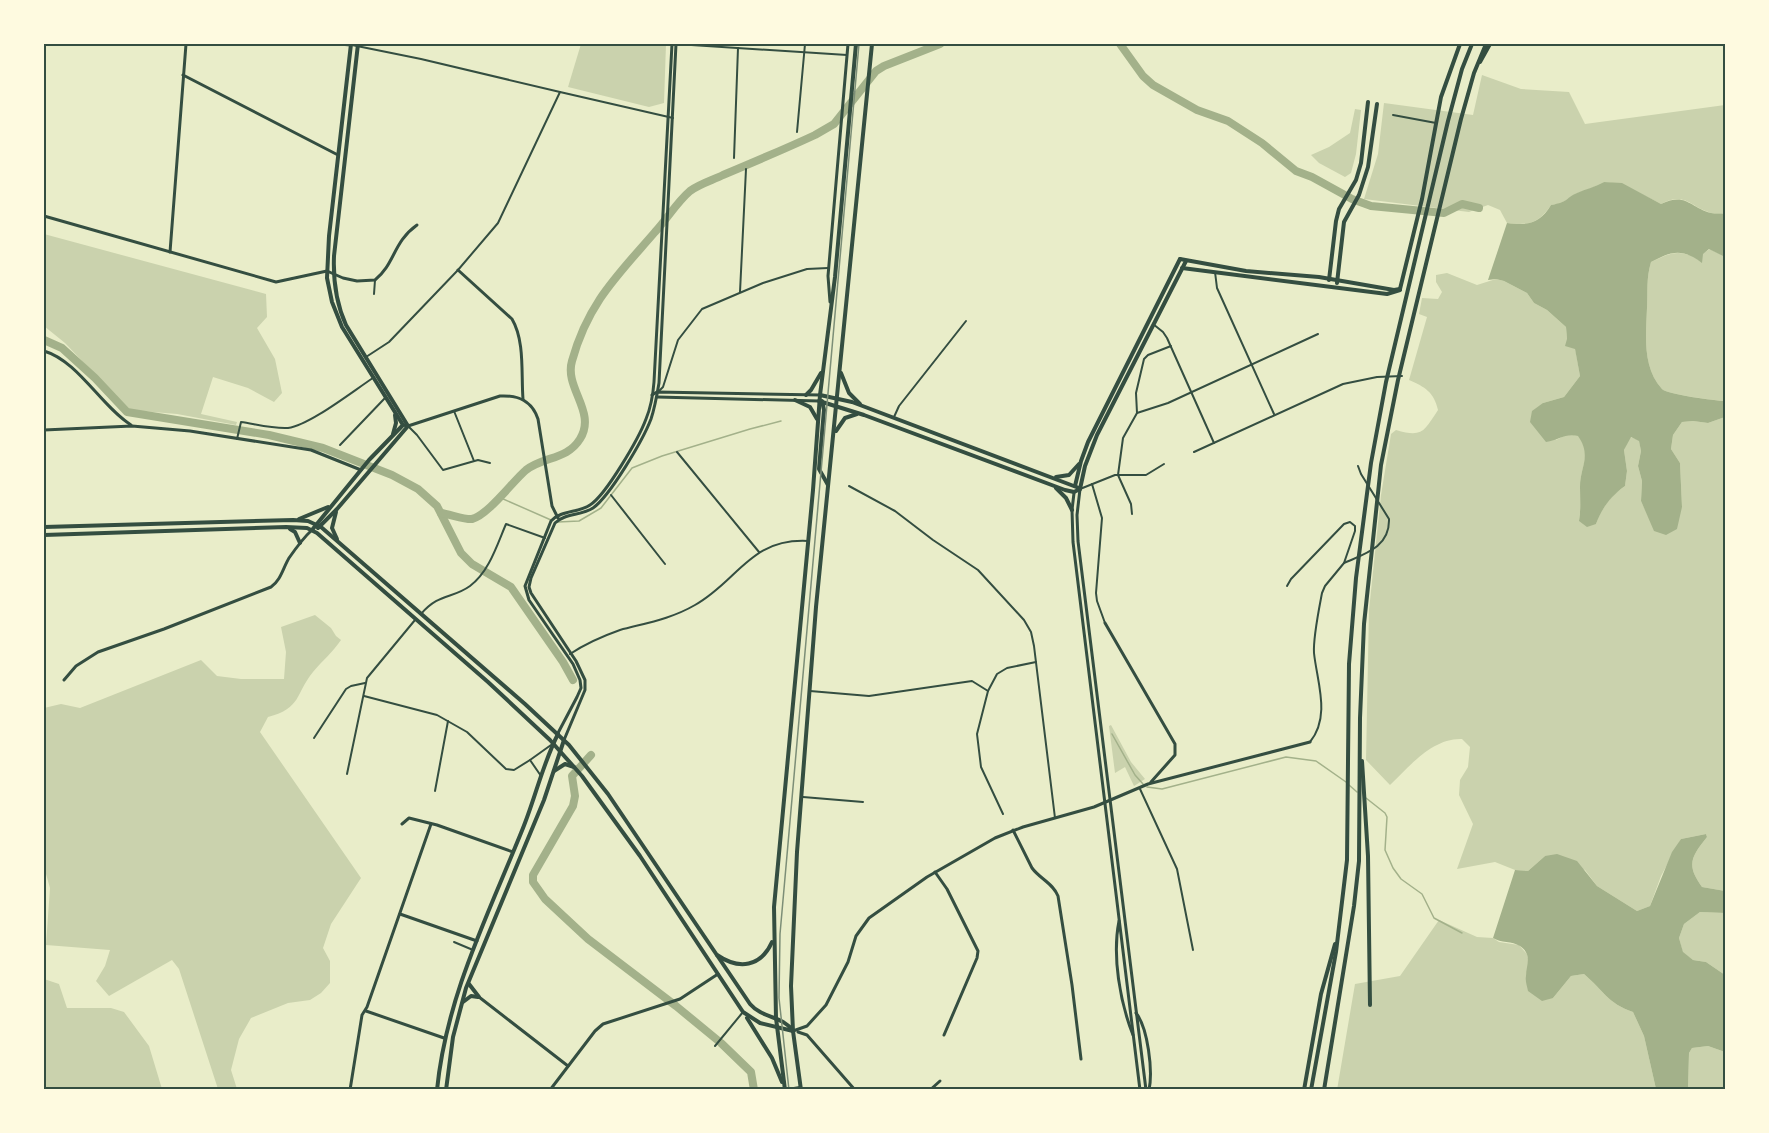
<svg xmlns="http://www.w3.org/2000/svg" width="1769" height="1133" font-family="'Public Sans',sans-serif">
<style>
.green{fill:#cad2ad}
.water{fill:#a3b18a}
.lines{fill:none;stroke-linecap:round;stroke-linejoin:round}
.stream{stroke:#a3b18a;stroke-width:1.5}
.river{stroke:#a3b18a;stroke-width:8}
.minor{stroke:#344e41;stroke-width:2}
.tertiary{stroke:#344e41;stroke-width:3}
.secondary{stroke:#344e41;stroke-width:3}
.primary{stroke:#344e41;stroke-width:4}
.trunk{stroke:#344e41;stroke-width:4}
.rail{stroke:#7c8e77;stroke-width:1.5}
.neatline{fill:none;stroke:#344e41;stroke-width:2}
</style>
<rect width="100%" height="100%" fill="#e9edc9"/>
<g class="green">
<polygon points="581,44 666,44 664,103 649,107 568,87"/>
<path d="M1482 75 1521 89 1569 92 1585 124 1725 105V214C1721 213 1715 214 1711 213 1690 207 1685 191 1661 204L1622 184 1604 182 1592 188 1575 194 1564 203 1551 205C1539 223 1529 226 1507 223L1500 210 1488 205 1469 212 1364 199 1378 154 1384 103 1473 115Z"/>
<polygon points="1355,109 1361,110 1356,154 1351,173 1345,177 1319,163 1311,155 1329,147 1350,133"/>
<polygon points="44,234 266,294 267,317 257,328 275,359 282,393 274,402 248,388 213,377 201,414 237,422 236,425 177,414 129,410 65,343 44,326"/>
<path d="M1710 249 1725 257V401C1717 401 1666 394 1662 389 1642 367 1646 335 1647 308 1648 291 1646 279 1651 262 1672 252 1681 248 1702 262V254Z"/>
<path d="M1447 273 1477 285 1496 279 1504 281 1527 293 1534 303 1547 310 1566 327 1567 339 1575 348 1580 376 1564 397 1543 403 1556 440 1568 434 1579 436C1592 456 1580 467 1580 487 1580 499 1581 509 1579 521L1596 524C1602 508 1611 495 1625 486L1627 471 1624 450 1630 437 1639 440 1641 451 1638 466 1642 481 1641 501 1655 531 1682 507 1680 463 1671 449 1673 435 1682 422 1693 421 1708 423 1725 417V891L1702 887C1686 865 1691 857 1707 837L1706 834 1681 839 1661 876 1650 906 1637 911 1597 886 1585 870 1545 856 1528 871 1515 870 1495 862 1457 869 1473 824 1459 795 1460 780 1468 767 1470 747 1462 739C1432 738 1410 766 1390 785L1366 760 1369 610 1381 495 1391 434 1396 430C1423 438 1424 431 1438 410 1434 392 1425 387 1409 380L1427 317 1419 314 1422 298 1438 299 1442 292 1436 282V275Z"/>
<path d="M315 615 331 628 336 636 341 640C333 652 322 661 313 672 295 694 302 708 268 717L260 732 361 878 331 924 323 948 330 961V983L321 993 310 1000 288 1003 251 1018 239 1039 231 1070 237 1089H218L179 969 172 960 109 996 96 981 105 966 110 950 46 945 50 888 44 867V708L61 704 80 708 201 660 217 676 241 679H284L286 652 281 627Z"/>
<polygon points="1111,725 1131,762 1145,779 1134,786 1125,767 1115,773 1109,726"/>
<polygon points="1700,912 1725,913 1725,975 1706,962 1693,960 1683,953 1679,938 1684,924"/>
<path d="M1439 920 1477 937 1493 938 1499 942 1519 945 1527 954 1529 963 1526 976 1553 998 1571 976 1584 974C1604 991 1607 1003 1633 1012L1644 1036 1656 1089 1337 1090 1355 984 1400 976Z"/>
<polygon points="44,979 59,984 67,1008 111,1008 124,1012 149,1046 162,1089 44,1089"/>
<polygon points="1708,1046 1725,1052 1725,1089 1688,1090 1689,1053 1692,1048"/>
</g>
<g class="water">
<path d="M1604 182 1622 183 1661 204C1686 192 1689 207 1711 213 1715 214 1721 213 1725 214V257L1709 249 1703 254 1702 263C1682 248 1672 251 1651 262 1646 279 1648 291 1647 308 1646 335 1642 367 1662 389 1666 394 1716 401 1725 401V417L1708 423 1693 421 1682 422 1673 435 1671 449 1680 463 1682 507 1677 529 1666 535 1654 531 1641 501 1642 481 1638 466 1641 451 1639 441 1631 437 1624 450 1627 471 1625 486C1611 496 1602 508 1596 524L1587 527 1579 521C1581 510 1580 499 1580 487 1580 467 1592 456 1578 436 1565 433 1559 440 1546 442L1530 422 1532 411 1543 403 1564 397 1580 376 1575 349 1565 346 1567 339 1566 327 1547 310 1534 303 1527 293 1504 281 1496 279 1488 280 1507 223C1529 226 1540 223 1551 205 1569 202 1564 199 1577 193 1586 189 1595 187 1604 182Z"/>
<path d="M1706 834 1707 837C1691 857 1686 865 1702 887L1725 891V913L1700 912 1684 924 1679 938 1683 952 1693 960 1706 962 1725 975V1052L1708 1046 1692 1048 1689 1053 1688 1089H1656L1644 1036 1633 1012C1607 1003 1604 991 1584 974L1571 976 1553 998 1542 1001 1528 991C1527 986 1525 981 1526 976 1526 965 1533 955 1520 946 1512 941 1501 943 1493 938L1515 870 1528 871 1545 856 1557 854 1577 861 1597 886 1637 911 1650 906 1672 852 1681 839Z"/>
</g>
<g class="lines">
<g class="stream">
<polyline points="501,498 551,520"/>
<polyline points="558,522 579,521 601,508 632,468 662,456 750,429 781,421"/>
<polyline points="1112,734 1135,775 1143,784"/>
<polyline points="1349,785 1357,792"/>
<polyline points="1147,787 1162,789 1286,757 1316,761 1346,782"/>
<polyline points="1366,798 1385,813 1387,817 1385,850 1393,868 1401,879 1422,894 1434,918 1462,933"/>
</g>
<g class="river">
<polyline points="1120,44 1143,76 1153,85 1197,110 1228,121 1262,143 1296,171 1312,177 1352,199 1371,206 1444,213 1462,204 1479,208"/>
<polyline points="44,340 62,348 95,378 127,412 269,435 323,448 392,475 418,489 437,506 461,553 472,564 511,587 563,662 573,680"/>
<path d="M441 513C449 514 466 520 472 519 488 515 513 481 526 470 544 456 567 460 580 439 597 412 564 388 572 361 588 303 617 276 655 232 667 219 677 202 690 191 699 184 713 180 723 175 754 162 785 149 815 135L834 124 876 71 884 66 940 44"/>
<polyline points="591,755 572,776 575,796 573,806 533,875 533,882 545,899 588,939 676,1006 721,1043 751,1072 754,1090"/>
</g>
<g class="minor">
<polyline points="676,44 847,55"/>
<polyline points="352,45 421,59 560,92"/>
<polyline points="1393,115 1436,123"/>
<polyline points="797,132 805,44"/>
<polyline points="734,158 738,48"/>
<polyline points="1215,272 1217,288 1274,414"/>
<polyline points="740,292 746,169"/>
<polyline points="374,294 375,280"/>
<polyline points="1153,324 1163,332 1167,338 1214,443"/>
<polyline points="366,357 389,342 458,270 498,223 560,92 673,118"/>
<polyline points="659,391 663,387 678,340 702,309 763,283 807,269 828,268"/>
<polyline points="454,411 474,461"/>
<polyline points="1137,413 1168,403 1318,334"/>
<polyline points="894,417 899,406 966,321"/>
<polyline points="408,426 417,435 443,470 478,460 490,463"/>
<path d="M237 439 241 422C255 424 273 429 288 428 310 425 353 391 373 378"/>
<polyline points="340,445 385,398"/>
<polyline points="677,452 759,552"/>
<polyline points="1194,452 1343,384 1377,377 1402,376"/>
<polyline points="1092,484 1102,518 1096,593 1097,601 1105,623"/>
<polyline points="849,486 895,511 933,540 978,570 1024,620 1031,632 1034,646 1055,818"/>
<polyline points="1080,489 1115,475 1146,475 1164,464"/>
<polyline points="611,495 665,564"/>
<polyline points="1132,514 1131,504 1118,475 1123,438 1137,413 1136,393 1144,359 1148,355 1171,346"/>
<path d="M1344 563C1365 554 1390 547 1389 519L1361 474 1358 466"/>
<path d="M1287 586 1291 579 1344 524 1350 522 1355 526V531L1344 563 1325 586 1322 593C1319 609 1313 638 1314 653 1317 682 1331 716 1310 742"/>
<path d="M421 614C439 593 452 599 470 586 489 572 497 545 506 524L545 538"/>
<path d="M570 654C585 644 603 636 620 630 646 623 671 619 695 605 738 581 750 538 808 541"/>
<polyline points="810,691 869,696 972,681 988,691"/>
<polyline points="364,696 437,715 467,732 506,769 514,770 530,760"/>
<polyline points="314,738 346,689 351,686 365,683"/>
<polyline points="347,774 367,678 415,620"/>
<polyline points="541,776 530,760 551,745"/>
<polyline points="1140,789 1177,869 1193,950"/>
<polyline points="435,791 448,721"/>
<polyline points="803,797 863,802"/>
<polyline points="1003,814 981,767 977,734 988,691 997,674 1007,668 1036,662"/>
<polyline points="454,942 473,950"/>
<polyline points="715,1046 743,1012"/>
</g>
<g class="tertiary">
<polyline points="339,44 351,45"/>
<polyline points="183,75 338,155"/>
<path d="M44 216 276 282 327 271 343 278 357 281 375 280C395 264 393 242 417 225"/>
<polyline points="170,252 186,44"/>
<path d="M458 270 512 319C525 341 521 374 523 399"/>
<path d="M44 351C78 361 101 406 131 425"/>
<path d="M403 425 408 426 500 396C519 395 532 401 538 419L552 506 558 518"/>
<polyline points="44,430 132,426 190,431 311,450 361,470"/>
<polyline points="1105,623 1175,744 1175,755 1151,782"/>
<path d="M64 680 76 666 98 652 164 629 271 587C281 580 283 568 289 558 296 548 303 538 312 530"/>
<polyline points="402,824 409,818 437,825 513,852"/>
<path d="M1013 830 1032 868C1040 879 1053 883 1058 896L1072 985 1081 1059"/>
<polyline points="935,872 947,889 978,951 977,958 944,1035"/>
<polyline points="400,914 477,941"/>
<path d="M1119 921C1112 956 1120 1002 1133 1035"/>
<polyline points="479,997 568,1066"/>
<polyline points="366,1011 444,1038"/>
<path d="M1136 1013C1148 1028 1153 1071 1149 1090"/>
<polyline points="793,1031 807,1026 826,1005 848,962 856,936 869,918 927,877 995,838 1023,827 1094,807 1148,784 1310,742"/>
<polyline points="798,1032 807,1035 855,1090"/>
<polyline points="350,1090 362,1015 367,1007 431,824"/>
<polyline points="550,1090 595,1031 603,1024 680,999 718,974"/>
<polyline points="930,1090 940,1081"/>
</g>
<g class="secondary">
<polyline points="830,302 828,276 848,44"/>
<polyline points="652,395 657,392 820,395"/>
<polyline points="657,397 819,401"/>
<polyline points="1080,489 1077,515 1078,541 1146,1090"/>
<polyline points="1074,493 1072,510 1073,542 1140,1090"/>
<path d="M558 733 577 697 581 688 580 680 573 664 529 600 525 586 551 521C561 510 578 513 590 505 606 495 639 438 646 419 651 407 653 395 654 382L672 44"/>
<path d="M564 740 585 690V680L576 661 531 593 529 587 531 578 555 523C565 513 581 516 593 508 610 496 643 440 651 419 655 407 657 395 659 383L676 44"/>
</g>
<g class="primary">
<polyline points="1480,62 1490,44"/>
<polyline points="1180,259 1246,271 1319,277 1394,290 1400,289"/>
<polyline points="1182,268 1387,294 1400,290"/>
<polyline points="1329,280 1336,221 1339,209 1356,180 1361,163 1368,102"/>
<polyline points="1337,283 1344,222 1359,195 1368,167 1377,104"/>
<polyline points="1400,289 1422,199 1441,97 1460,44"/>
<polyline points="841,373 849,393 860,404"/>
<polyline points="806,395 811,390 821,373"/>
<polyline points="820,395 852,402 1079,488"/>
<polyline points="795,400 810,407 817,419"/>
<polyline points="819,401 864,415 1065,490 1074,492 1080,489"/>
<polyline points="822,401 824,410 819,469 828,485"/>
<polyline points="836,431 845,418 857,414"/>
<polyline points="393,434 396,423 395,415"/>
<polyline points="1056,477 1069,475 1079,464"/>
<polyline points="1075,486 1081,461 1088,442 1180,259"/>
<polyline points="1056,488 1066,498 1072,510"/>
<polyline points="1080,489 1085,466 1097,435 1186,261"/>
<polyline points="336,512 332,528 337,539"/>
<polyline points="299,519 328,507"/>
<path d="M44 527 293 520 308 521 321 527 525 704 569 745 608 794 750 1004C763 1019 782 1015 793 1031"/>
<path d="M318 528 337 509 408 426 346 325C336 303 333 281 334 256L358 44"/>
<polyline points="290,529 295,532 300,543"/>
<polyline points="312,530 369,460 403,425 342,327 332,302 327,278 329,236 351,44"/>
<polyline points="44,535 286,527 307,528 317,533 488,682 550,740 582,776 640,856 743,1012 760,1023 793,1031"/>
<polyline points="554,771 565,764 574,767"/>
<path d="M717 955C739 970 761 967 772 942"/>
<polyline points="469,984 479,997"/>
<polyline points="463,1002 471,996 478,997"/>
<polyline points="747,1018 772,1058 782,1082"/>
<path d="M437 1090C446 998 487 917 521 833 535 800 542 765 558 734"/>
<polyline points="446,1090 453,1037 466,988 544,800 564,740"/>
<polyline points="785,1090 776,1018 774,907 813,490 820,395 835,277 856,44"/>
<polyline points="788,1090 800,1088"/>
<polyline points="801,1090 793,1031 791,986 797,852 816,607 872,44"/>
</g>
<g class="trunk">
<polyline points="1362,761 1368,856 1370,1005"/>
<polyline points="1304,1090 1321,994 1335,944"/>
<polyline points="1311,1090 1336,952 1347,860 1349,664 1356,578 1371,463 1386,382 1448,121 1462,69 1472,44"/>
<polyline points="1324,1090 1354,906 1359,861 1360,718 1364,624 1381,465 1398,380 1461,119 1474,73 1486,44"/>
</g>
<polyline class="rail" points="789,1090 779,998 780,934 859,44"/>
</g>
<rect width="1769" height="1133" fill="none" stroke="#fefae0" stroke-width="90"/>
<rect x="45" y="45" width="1679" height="1043" class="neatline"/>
</svg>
